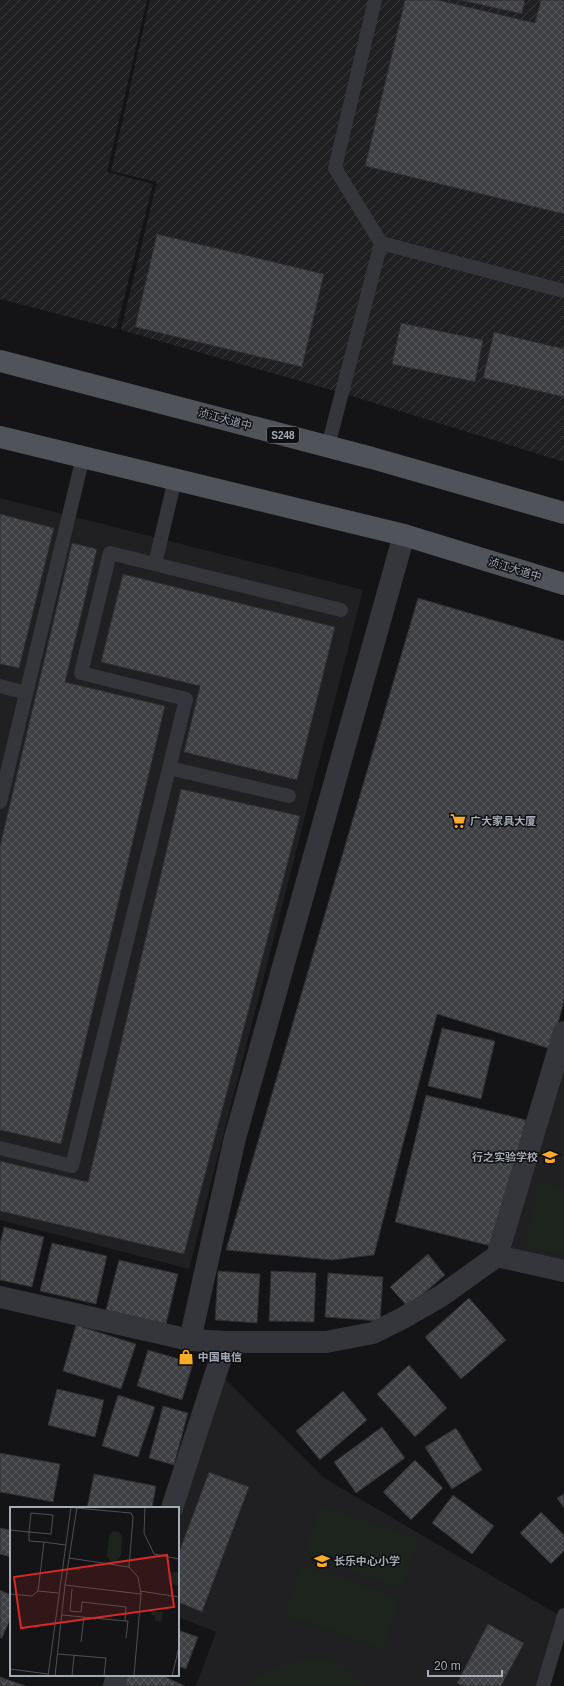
<svg xmlns="http://www.w3.org/2000/svg" width="564" height="1686" font-family="Arial,'Noto Sans SC',sans-serif">
<style>
.built{fill:#202023}
.industrial{fill:url(#industrial-furrows)}
.park{fill:#1c241d}
.building{fill:url(#building-cross-hatch);stroke:#2e2e32}
.lines{fill:none;stroke-linecap:round;stroke-linejoin:round}
.service{stroke:#35363b;stroke-width:14}
.minor{stroke:#35363b;stroke-width:22}
.primary{stroke:#51535a;stroke-width:22}
.labels{text-anchor:middle;stroke-width:3;stroke-linejoin:round;paint-order:stroke}
.shield{fill:#0f0f11;stroke:#787c85;stroke-width:1}
.shield-label{font-size:10px;font-weight:bold;fill:#a5abb7}
.street-label{font-size:11px;fill:#a5abb7;stroke:#0f0f11}
.poi-label{font-size:11px;font-weight:bold;fill:#a5abb7;stroke:#0f0f11;text-anchor:start}
.inset-road{fill:none;stroke:#4e5056;stroke-width:1}
.view{fill:#d62828;fill-opacity:0.15;stroke:#d62828;stroke-width:2}
.inset-edge{fill:none;stroke:#a5abb7;stroke-width:2}
</style>
<defs>
<pattern id="industrial-furrows" width="10" height="10" patternUnits="userSpaceOnUse"><rect width="10" height="10" fill="#202023"/><path d="M-1 1l2-2M0 10L10 0M9 11l2-2" fill="none" stroke="#3d3e41"/></pattern>
<pattern id="building-cross-hatch" width="8" height="8" patternUnits="userSpaceOnUse"><rect width="8" height="8" fill="#3e3f43"/><path d="M0 0l8 8M0 8l8-8" fill="none" stroke="#57585c"/></pattern>
</defs>
<rect width="100%" height="100%" fill="#141416"/>
<g class="built">
<polygon points="0,498 363,590 189,1269 0,1220"/>
<polygon points="564,1061 564,1265 507,1252"/>
<polygon points="221,1375 324,1478 557,1614 536,1686 196,1686 216,1632 178,1617 178,1508"/>
</g>
<g class="industrial">
<polygon points="0,0 147,0 107,172 153,184 116,329 0,299"/>
<polygon points="150,0 564,0 564,462 342,393 121,330 157,182 111,171"/>
</g>
<g class="park">
<polygon points="538,1183 564,1188 564,1255 525,1248"/>
<polygon points="321,1505 419,1539 402,1589 304,1556"/>
<polygon points="302,1564 400,1598 383,1648 285,1615"/>
<path d="M307 1658C334 1660 348 1663 365 1686H248C260 1671 290 1663 307 1658Z"/>
</g>
<g class="building">
<polygon points="405,0 438,0 535,23 541,0 564,0 564,214 365,166"/>
<polygon points="460,0 525,0 522,14"/>
<polygon points="157,234 324,274 302,367 135,327"/>
<polygon points="401,323 483,340 475,382 392,364"/>
<polygon points="494,332 564,349 564,397 483,378"/>
<polygon points="0,514 54,528 19,668 0,664"/>
<polygon points="72,543 97,549 65,682 165,706 61,1144 0,1130 0,846"/>
<polygon points="123,574 335,627 297,780 184,752 200,686 101,662"/>
<polygon points="418,598 564,641 564,1001 551,1049 437,1014 374,1255 332,1260 226,1250"/>
<polygon points="181,789 300,816 184,1254 0,1211 0,1161 88,1182"/>
<polygon points="442,1028 495,1041 481,1099 428,1086"/>
<polygon points="426,1095 526,1120 495,1247 395,1222"/>
<polygon points="4,1227 44,1237 32,1287 0,1280 0,1244"/>
<polygon points="52,1243 107,1256 96,1304 40,1291"/>
<polygon points="428,1254 445,1275 408,1307 390,1287"/>
<polygon points="119,1260 178,1274 166,1324 106,1310"/>
<polygon points="218,1271 260,1274 257,1323 215,1320"/>
<polygon points="271,1271 316,1273 314,1322 269,1321"/>
<polygon points="328,1273 383,1277 380,1321 325,1317"/>
<polygon points="469,1298 506,1340 461,1379 425,1337"/>
<polygon points="76,1325 136,1344 121,1389 63,1371"/>
<polygon points="148,1350 193,1363 182,1400 137,1386"/>
<polygon points="409,1365 447,1408 415,1437 377,1394"/>
<polygon points="57,1389 104,1400 95,1437 48,1425"/>
<polygon points="343,1391 367,1420 320,1460 296,1431"/>
<polygon points="118,1395 155,1407 138,1457 102,1446"/>
<polygon points="163,1406 188,1413 174,1465 149,1458"/>
<polygon points="382,1427 405,1458 356,1493 334,1462"/>
<polygon points="456,1428 482,1470 452,1489 425,1447"/>
<polygon points="0,1453 60,1464 53,1502 0,1492"/>
<polygon points="415,1460 443,1488 411,1520 383,1492"/>
<polygon points="209,1472 249,1487 202,1612 178,1602 178,1555"/>
<polygon points="94,1474 156,1486 152,1508 87,1508"/>
<polygon points="564,1494 564,1508 557,1498"/>
<polygon points="453,1495 494,1526 472,1554 432,1523"/>
<polygon points="541,1512 564,1535 564,1551 551,1564 520,1533"/>
<polygon points="0,1528 11,1530 11,1557 0,1554"/>
<polygon points="0,1590 11,1595 11,1617 2,1638 0,1638"/>
<polygon points="488,1624 524,1643 501,1686 463,1686 457,1683"/>
<polygon points="178,1630 198,1637 186,1669 178,1666"/>
<polygon points="127,1675 161,1675 185,1686 122,1686"/>
<polygon points="0,1677 26,1686 0,1686"/>
</g>
<g class="lines">
<g class="service">
<polyline points="375,0 335,168 381,243"/>
<polyline points="328,446 381,243 564,291"/>
<polyline points="155,564 175,479"/>
<polyline points="0,686 26,693"/>
<polyline points="169,768 289,796"/>
<polyline points="0,802 83,457"/>
<polyline points="0,1148 72,1166 186,699 81,673 110,553 341,610"/>
<polyline points="543,1686 564,1615"/>
</g>
<g class="minor">
<polyline points="497,1256 564,1271"/>
<polyline points="0,1297 190,1340 226,1342 326,1342 373,1333 403,1318 441,1296 497,1256 564,1032"/>
<polyline points="190,1340 235,1138 404,535"/>
<polyline points="172,1508 226,1342"/>
<polyline points="114,1686 117,1675"/>
</g>
<g class="primary">
<polyline points="0,361 372,458 564,513"/>
<polyline points="0,437 404,535 564,584"/>
</g>
</g>
<defs>
<symbol id="supermarket-bare" viewBox="-9 -9 18 18"><path d="M-6-5.5h2.5l.6 2H6L4.5 2H-2.5L-4.4-4H-6ZM-1.5 3.2a1.3 1.3 0 1 0 .1 0ZM3 3.2a1.3 1.3 0 1 0 .1 0Z" fill="#faac28" stroke="#0f0f11" stroke-width="2.5" paint-order="stroke"/></symbol>
<symbol id="school-bare" viewBox="-9 -9 18 18"><path d="M0-5L7-2L0 1L-7-2ZM-4 1L0 2.5L4 1V4Q0 6-4 4Z" fill="#faac28" stroke="#0f0f11" stroke-width="2.5" paint-order="stroke"/></symbol>
<symbol id="shop-bare" viewBox="-9 -9 18 18"><path d="M-5-2.5h2.3a2.7 3.5 0 0 1 5.4 0H5L5.5 6h-11ZM-1.5-2.5h3a1.5 2.3 0 0 0-3 0Z" fill="#faac28" stroke="#0f0f11" stroke-width="2.5" paint-order="stroke"/></symbol>
</defs>
<g fill-rule="evenodd">
<use href="#supermarket-bare" x="447" y="810" width="22" height="22"/>
<use href="#school-bare" x="539" y="1146" width="22" height="22"/>
<use href="#shop-bare" x="175" y="1346" width="22" height="22"/>
<use href="#school-bare" x="311" y="1550" width="22" height="22"/>
</g>
<g class="labels">
<rect class="shield" x="267" y="427" width="32" height="16" rx="3"/>
<g class="shield-label">
<text x="283" y="439">S248</text>
</g>
<g class="street-label">
<text transform="translate(225 419) rotate(15)" y="4">浈江大道中</text>
<text transform="translate(515 569) rotate(17)" y="4">浈江大道中</text>
</g>
<g class="poi-label">
<text x="470" y="825">广大家具大厦</text>
<text x="538" y="1161" text-anchor="end">行之实验学校</text>
<text x="198" y="1361">中国电信</text>
<text x="334" y="1565">长乐中心小学</text>
</g>
</g>
<g transform="translate(10 1507)">
<rect width="169" height="169" fill="#141416"/>
<path d="M103 24 109 25 112 29 111 49 105 55 100 54 97 48 99 29ZM164 65H169V79L161 77 158 72 159 67Z" fill="#1c241d"/>
<path d="M142 104 153 105 151 115 145 114V109L141 108Z" fill="#1c241d"/>
<path class="inset-road" d="M55 0 121 6 123 10 119 60M135 0 134 26 144 47 169 52M21 6 43 8 41 27 19 25ZM0 23 19 25V34L34 35M59 51 119 60 128 70 131 87 124 169M55 78 131 87M130 84 169 90M48 86 28 84 34 35 55 38M0 87 22 89 28 84M52 108 115 114 116 100 72 95 71 105 60 104 62 82M115 114H118L116 131M71 135 74 110M48 147 96 151 94 169M0 162 38 167M38 169 61 0M45 169 55 78 67 0M62 169 64 149M162 169 169 140"/>
<path class="view" d="M157 48 164 100 11 121 4 70Z"/>
<rect width="169" height="169" class="inset-edge"/>
</g>
<path d="M428 1670v6h74v-6" fill="none" stroke="#a5abb7" stroke-width="2"/>
<text x="434" y="1670" font-size="12" fill="#a5abb7" stroke="#0f0f11" stroke-width="3" paint-order="stroke">20 m</text>
</svg>
